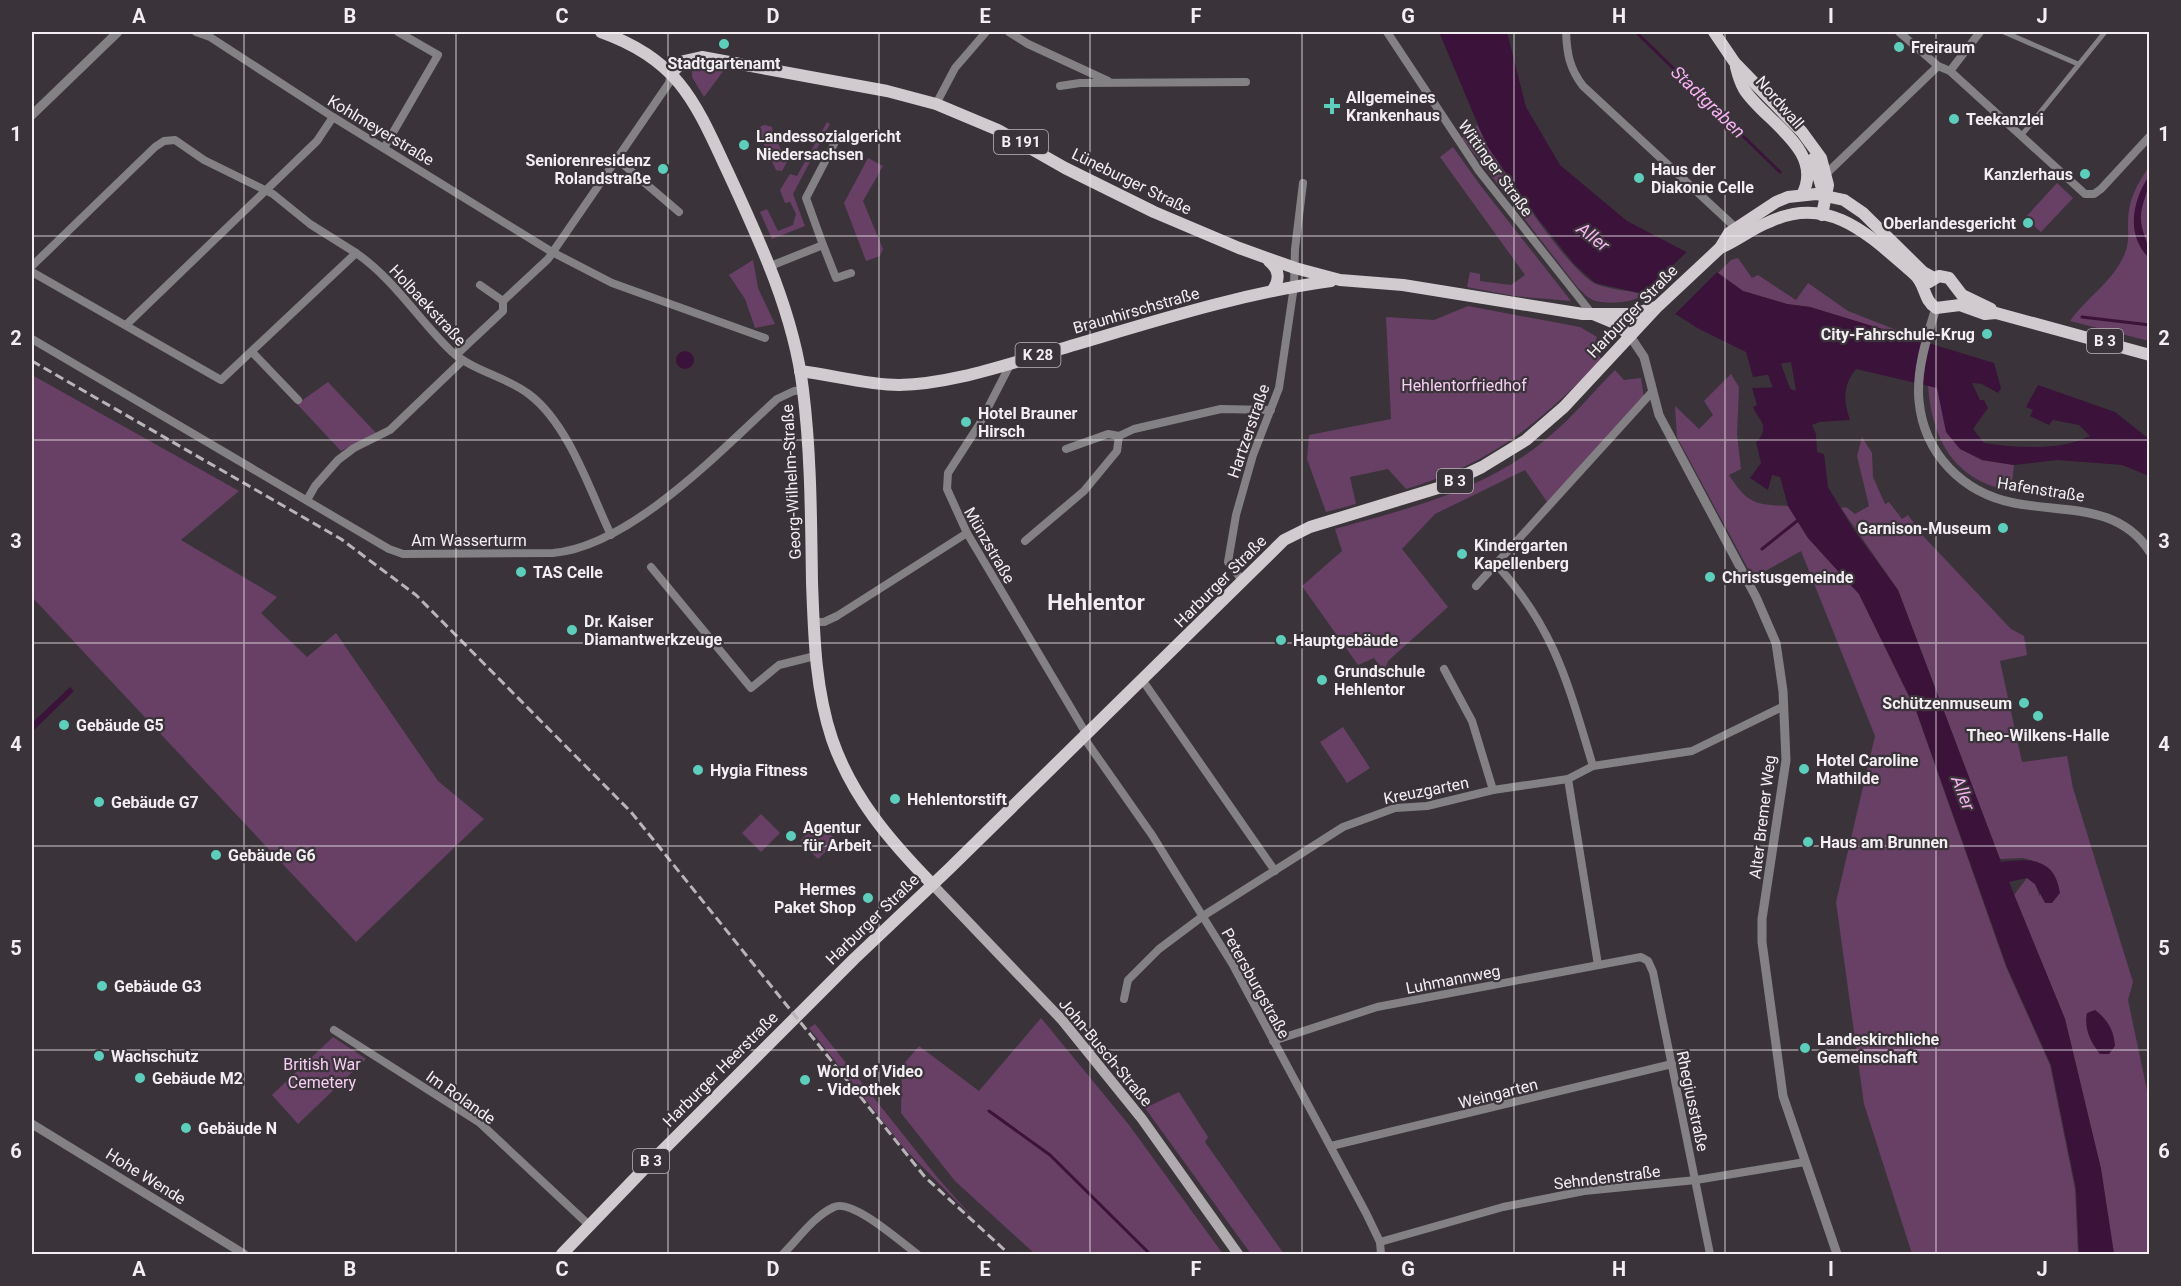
<svg xmlns="http://www.w3.org/2000/svg" width="2181" height="1286" font-family="Roboto,sans-serif">
<style>
.green{fill:#683f65}
.water{fill:#3b1239}
.pier{fill:#3a343a}
.lines{fill:none;stroke-linecap:round;stroke-linejoin:round}
.stream{stroke:#3b1239;stroke-width:3}
.river{stroke:#3b1239;stroke-width:16}
.pedestrian{stroke:#848184;stroke-width:5}
.minor{stroke:#848184;stroke-width:8}
.tertiary{stroke:#848184;stroke-width:9}
.secondary{stroke:#b0abaf;stroke-width:10}
.primary{stroke:#d1cbd0;stroke-width:12}
.rail{stroke:#b9b4b8;stroke-width:3;stroke-dasharray:9 4.5;stroke-linecap:butt}
.grid{fill:none;stroke:#f2eef1;stroke-width:1.5;stroke-opacity:0.55}
.poi-dot{fill:#5ccebb;stroke:#3a343a;stroke-width:2}
.labels{text-anchor:middle;stroke-width:4.5;stroke-linejoin:round;paint-order:stroke}
.shield{fill:#3a343a;stroke:#bbb6ba;stroke-width:1.5}
.shield-label{font-size:15px;font-weight:bold;fill:#f2eef1}
.poi-label{font-size:16px;font-weight:bold;fill:#f2eef1;stroke:#3a343a;text-anchor:start}
.street-label{font-size:16px;fill:#f2eef1;stroke:#3a343a}
.park-label{font-size:16px;fill:#f8cef4;stroke:#3a343a}
.water-label{font-size:18px;font-style:italic;fill:#f7b2f2;stroke:#3a343a}
.district-label{font-size:22px;font-weight:bold;fill:#f2eef1;stroke:#3a343a}
.neatline{fill:none;stroke:#f2eef1;stroke-width:2}
.grid-label{font-size:20px;text-anchor:middle;font-weight:bold;fill:#f2eef1}
</style>
<rect width="100%" height="100%" fill="#3a343a"/>
<g class="green">
<polygon points="697,65 724,70 704,97 692,77 692,70"/>
<polygon points="827,122 830,124 793,194 805,226 772,239 760,212 767,209 778,231 793,225 796,214 790,202 785,203 780,190 790,174 797,176"/>
<polygon points="765,125 772,127 773,133 787,162 782,171 776,170 758,133 761,126"/>
<path d="M1477 125C1493 158 1564 266 1594 283 1605 289 1631 291 1644 294 1635 303 1606 305 1593 300 1587 298 1583 292 1578 288L1462 138Z"/>
<polygon points="1453,147 1480,185 1571,301 1514,296 1467,287 1470,272 1480,274 1480,281 1511,285 1525,275 1440,157"/>
<polygon points="868,158 883,166 863,201 883,249 880,256 866,261 844,203"/>
<path d="M2149 167V341L2070 321C2087 297 2114 281 2125 253 2129 243 2128 237 2128 226 2127 203 2136 185 2149 167Z"/>
<polygon points="2057,183 2073,198 2041,232 2025,218"/>
<polygon points="1738,258 1752,278 1758,275 1796,300 1808,283 1848,311 1917,338 1916,340 1810,307 1787,304 1743,291 1718,273 1731,260"/>
<polygon points="753,260 758,288 775,324 755,328 745,299 729,275"/>
<path d="M1468 306 1580 327 1597 337 1592 349 1602 359C1541 422 1492 463 1406 489L1388 469 1350 477 1356 504 1326 512 1307 459 1309 435 1391 419 1386 317 1434 320Z"/>
<path d="M1615 370 1624 380 1641 378 1645 404 1550 506 1525 470 1435 514 1402 549 1448 607 1388 661 1385 669 1383 670 1374 658 1358 665 1302 586 1342 551 1335 529C1413 507 1488 490 1551 435 1574 416 1594 391 1615 370Z"/>
<path d="M1731 374 1739 387 1737 434 1741 469 1729 475C1747 503 1755 505 1788 506L1808 538 1859 594 1916 711 2006 967 2050 1065 2075 1189 2078 1254H1912L1864 1104 1836 902 1875 736 1801 551 1753 578 1677 437 1675 406 1699 429 1713 415 1704 401Z"/>
<polygon points="32,375 239,491 181,540 277,597 261,613 307,657 336,633 438,781 484,819 356,942 32,597"/>
<polygon points="328,382 376,433 341,451 297,404"/>
<path d="M1928 385 1937 388 1942 404 1982 460 2014 465 2011 491C1953 480 1932 439 1928 385Z"/>
<polygon points="1862,437 1872,453 1873,477 1885,504 1889,502 1902,519 1908,515 1925,538 2011,629 2024,636 2027,655 2000,661 2022,762 2067,756 2073,788 2133,982 2128,1000 2149,1100 2149,1254 2114,1254 2101,1169 2065,1019 2014,895 2027,878 2035,884 2040,897 2038,862 2023,858 2000,859 1898,590 1841,508 1846,507 1855,514 1869,506 1857,456"/>
<polygon points="1343,727 1370,768 1347,783 1320,742"/>
<polygon points="761,814 780,833 761,852 742,833"/>
<polygon points="818,822 837,841 818,859 800,841"/>
<polygon points="1041,1018 1129,1125 1223,1254 1035,1254 955,1181 901,1113 902,1066 919,1046 979,1091"/>
<polygon points="815,1024 937,1177 975,1220 904,1148 809,1028"/>
<polygon points="333,1037 366,1059 298,1124 272,1095"/>
<polygon points="1179,1092 1208,1137 1205,1142 1284,1254 1251,1254 1145,1108"/>
</g>
<g class="water">
<path d="M1439 32H1507L1526 107 1560 165 1627 221 1694 256 1743 291 1787 304 1810 307 1994 363 2001 388 1998 393 1982 384 1972 383 1980 400H1984L1988 408 1973 429 1984 443C2017 448 2060 451 2090 436L2079 425 2053 420 2049 425 2030 416 2033 410 2026 407 2038 385 2115 412 2149 439V476L2122 465 2057 460 2014 465 1982 460 1960 449 1946 432 1937 388 1856 369C1843 385 1843 400 1850 420L1819 422 1812 425 1816 434 1817 452 1824 454 1828 487 1852 527 1898 590 2001 862C2030 858 2055 858 2060 893L2052 903H2045L2035 884 2027 878 2009 882 2065 1019 2101 1169 2114 1254H2079L2076 1189 2051 1065 2007 967 1916 710 1859 594 1808 538 1788 506 1780 477 1772 475 1768 490 1750 478 1761 463 1756 442C1772 427 1757 418 1753 407L1757 405 1752 388 1785 387 1796 391 1791 362 1779 364 1780 373 1753 377 1746 352 1699 329 1644 294 1595 283 1574 264 1539 220 1487 146Z"/>
<path d="M2149 176C2150 191 2140 204 2141 219 2141 233 2150 243 2149 258 2125 235 2133 199 2149 176Z"/>
<circle cx="685" cy="360" r="9"/>
<polygon points="70,687 74,691 32,732 32,723"/>
<path d="M2095 1010C2107 1019 2114 1030 2115 1046L2109 1054H2100C2090 1042 2084 1028 2087 1013Z"/>
</g>
<polygon class="pier" points="1689,250 1719,270 1673,316 1641,295 1666,271 1667,266 1671,267"/>
<g class="lines">
<g class="stream">
<polyline points="1636,32 1780,172"/>
<polyline points="2082,317 2150,325"/>
<polyline points="1762,549 1797,521"/>
<polyline points="989,1111 1050,1155 1150,1254"/>
</g>
<polyline class="river" points="1765,356 1772,363 1789,408"/>
<g class="pedestrian">
<polyline points="2004,32 2078,64"/>
<polyline points="2021,136 2105,32"/>
</g>
<g class="minor">
<polyline points="196,32 210,37 333,117 552,252 612,283 765,338"/>
<polyline points="1009,32 1028,44 1108,81"/>
<polyline points="1387,32 1479,171 1592,314"/>
<path d="M1566 32C1567 53 1569 68 1583 86L1736 228"/>
<polyline points="1899,32 1938,66 1950,71 2085,194 2094,194 2101,189 2150,136"/>
<polyline points="1950,71 1980,32"/>
<polyline points="1060,86 1080,83 1246,82"/>
<polyline points="936,104 955,68 986,32"/>
<polyline points="384,148 438,55 398,32"/>
<polyline points="618,160 679,212"/>
<polyline points="1826,174 1938,66"/>
<polyline points="823,245 836,278 851,273"/>
<path d="M356 253C394 279 418 319 451 351 474 372 506 376 530 395 569 425 590 491 611 535"/>
<polyline points="32,266 155,147 164,141 175,140 204,160 273,194 310,224 356,253 221,380 32,272"/>
<polyline points="768,267 823,245 806,198 834,144"/>
<polyline points="480,285 503,301"/>
<polyline points="126,325 317,141 333,117"/>
<path d="M32 339 389 549 403 554 553 553C631 546 720 451 777 399L794 391 803 390"/>
<polyline points="252,352 298,400"/>
<polyline points="456,355 503,311 503,301 548,259 669,83 671,73"/>
<polyline points="1011,363 979,425 948,473 947,489 967,533 1087,735"/>
<polyline points="1066,449 1108,434 1119,436 1134,429 1221,409 1271,410"/>
<polyline points="307,500 315,486 338,460 354,448 390,430 462,361"/>
<polyline points="1025,541 1084,491 1117,451 1119,436"/>
<path d="M1495 563C1555 628 1568 684 1593 766"/>
<polyline points="651,567 751,688 779,665 815,656"/>
<polyline points="1242,580 1228,562 1236,515 1253,455 1279,388 1294,286 1295,249 1303,183"/>
<polyline points="1476,586 1652,392"/>
<polyline points="814,622 824,622 837,616 967,533"/>
<polyline points="1444,669 1472,721 1493,790"/>
<polyline points="1143,681 1275,871"/>
<polyline points="1084,738 1152,835 1233,965 1366,1213 1380,1242 1381,1254"/>
<polyline points="1568,779 1598,965"/>
<polyline points="1124,999 1128,980 1159,949 1203,916 1343,827 1395,808 1427,806 1493,790 1568,779 1593,766 1692,751 1784,706"/>
<polyline points="334,1030 480,1123 589,1225"/>
<polyline points="1273,1041 1377,1007 1641,957 1648,961 1653,972 1710,1254"/>
<polyline points="1331,1146 1672,1064"/>
<polyline points="1380,1242 1503,1207 1584,1191 1696,1180 1805,1162"/>
<path d="M783 1254C798 1239 814 1216 834 1207 852 1198 902 1243 917 1254"/>
</g>
<g class="tertiary">
<polyline points="32,115 118,32"/>
<path d="M1936 308C1927 337 1916 370 1919 401 1924 454 1963 493 2014 503 2064 513 2118 503 2150 552"/>
<polyline points="1630,336 1644,357 1659,415 1756,597 1776,643 1783,691 1786,760 1762,919 1762,942 1783,1096 1837,1254"/>
<polyline points="32,1124 244,1254"/>
</g>
<polyline class="secondary" points="932,884 1062,1020 1142,1119 1238,1254"/>
<g class="primary">
<path d="M601 32C677 59 694 99 726 168 758 237 794 313 803 390 811 454 811 518 812 582 814 635 815 688 832 739 852 797 890 841 932 884"/>
<polyline points="1714,32 1735,63 1802,132 1821,158 1828,185 1822,215"/>
<path d="M1736 67C1738 75 1740 82 1744 89 1763 120 1826 150 1802 195"/>
<polyline points="671,73 684,61 702,57 887,91 936,104 998,130 1065,168 1154,212 1239,248 1295,268 1340,280 1403,285 1583,314 1634,314 1656,307"/>
<polyline points="1813,159 1824,195"/>
<path d="M1720 248C1737 241 1751 229 1769 222 1830 193 1871 237 1914 274 1926 284 1923 300 1936 308L1960 305 1985 314 1996 313 2150 355"/>
<path d="M1269 261C1280 270 1280 280 1272 291"/>
<polyline points="1929,282 1939,276 1949,278 1962,295 1991,309"/>
<polyline points="1593,314 1617,324 1630,336"/>
<path d="M800 371C833 375 866 385 899 385 950 384 1001 366 1050 352 1143 325 1235 294 1331 281"/>
<polyline points="562,1254 644,1169 854,959 949,869 1284,540 1310,527 1438,488 1482,467 1526,440 1564,407 1658,306 1720,248 1729,233 1776,202 1788,197 1816,194 1844,200 1863,213 1923,272 1934,278"/>
</g>
<polyline class="rail" points="32,361 341,539 416,595 631,812 925,1177 1009,1254"/>
</g>
<path class="grid" d="M244 32V1254M456 32V1254M668 32V1254M879 32V1254M1090 32V1254M1302 32V1254M1514 32V1254M1725 32V1254M1936 32V1254M32 236H2150M32 440H2150M32 643H2150M32 846H2150M32 1050H2150"/>
<g class="poi-dot">
<circle cx="724" cy="44" r="6"/>
<circle cx="1899" cy="47" r="6"/>
<path d="M1329 97h6v6h6v6h-6v6h-6v-6h-6v-6h6z"/>
<circle cx="1954" cy="119" r="6"/>
<circle cx="744" cy="145" r="6"/>
<circle cx="663" cy="169" r="6"/>
<circle cx="2085" cy="174" r="6"/>
<circle cx="1639" cy="178" r="6"/>
<circle cx="2028" cy="223" r="6"/>
<circle cx="1987" cy="334" r="6"/>
<circle cx="966" cy="422" r="6"/>
<circle cx="2003" cy="528" r="6"/>
<circle cx="1462" cy="554" r="6"/>
<circle cx="521" cy="572" r="6"/>
<circle cx="1710" cy="577" r="6"/>
<circle cx="572" cy="630" r="6"/>
<circle cx="1281" cy="640" r="6"/>
<circle cx="1322" cy="680" r="6"/>
<circle cx="2024" cy="703" r="6"/>
<circle cx="2038" cy="716" r="6"/>
<circle cx="64" cy="725" r="6"/>
<circle cx="1804" cy="769" r="6"/>
<circle cx="698" cy="770" r="6"/>
<circle cx="895" cy="799" r="6"/>
<circle cx="99" cy="802" r="6"/>
<circle cx="791" cy="836" r="6"/>
<circle cx="1808" cy="842" r="6"/>
<circle cx="216" cy="855" r="6"/>
<circle cx="868" cy="898" r="6"/>
<circle cx="102" cy="986" r="6"/>
<circle cx="1805" cy="1048" r="6"/>
<circle cx="99" cy="1056" r="6"/>
<circle cx="140" cy="1078" r="6"/>
<circle cx="805" cy="1080" r="6"/>
<circle cx="186" cy="1128" r="6"/>
</g>
<g class="labels">
<g class="shield">
<rect x="994" y="130" width="54" height="24" rx="4.5"/>
<rect x="2087" y="329" width="36" height="24" rx="4.5"/>
<rect x="1015.5" y="343" width="45" height="24" rx="4.5"/>
<rect x="1437" y="469" width="36" height="24" rx="4.5"/>
<rect x="633" y="1149" width="36" height="24" rx="4.5"/>
</g>
<g class="shield-label">
<text x="1021" y="147">B 191</text>
<text x="2105" y="346">B 3</text>
<text x="1038" y="360">K 28</text>
<text x="1455" y="486">B 3</text>
<text x="651" y="1166">B 3</text>
</g>
<g class="poi-label">
<text x="1911" y="53">Freiraum</text>
<text x="724" y="69" text-anchor="middle">Stadtgartenamt</text>
<text x="1346" y="103">Allgemeines<tspan x="1346" dy="18">Krankenhaus</tspan></text>
<text x="1966" y="125">Teekanzlei</text>
<text x="756" y="142">Landessozialgericht<tspan x="756" dy="18">Niedersachsen</tspan></text>
<text x="651" y="166" text-anchor="end">Seniorenresidenz<tspan x="651" dy="18">Rolandstraße</tspan></text>
<text x="1651" y="175">Haus der<tspan x="1651" dy="18">Diakonie Celle</tspan></text>
<text x="2073" y="180" text-anchor="end">Kanzlerhaus</text>
<text x="2016" y="229" text-anchor="end">Oberlandesgericht</text>
<text x="1975" y="340" text-anchor="end">City-Fahrschule-Krug</text>
<text x="978" y="419">Hotel Brauner<tspan x="978" dy="18">Hirsch</tspan></text>
<text x="1991" y="534" text-anchor="end">Garnison-Museum</text>
<text x="1474" y="551">Kindergarten<tspan x="1474" dy="18">Kapellenberg</tspan></text>
<text x="533" y="578">TAS Celle</text>
<text x="1722" y="583">Christusgemeinde</text>
<text x="584" y="627">Dr. Kaiser<tspan x="584" dy="18">Diamantwerkzeuge</tspan></text>
<text x="1293" y="646">Hauptgebäude</text>
<text x="1334" y="677">Grundschule<tspan x="1334" dy="18">Hehlentor</tspan></text>
<text x="2012" y="709" text-anchor="end">Schützenmuseum</text>
<text x="76" y="731">Gebäude G5</text>
<text x="2038" y="741" text-anchor="middle">Theo-Wilkens-Halle</text>
<text x="1816" y="766">Hotel Caroline<tspan x="1816" dy="18">Mathilde</tspan></text>
<text x="710" y="776">Hygia Fitness</text>
<text x="907" y="805">Hehlentorstift</text>
<text x="111" y="808">Gebäude G7</text>
<text x="803" y="833">Agentur<tspan x="803" dy="18">für Arbeit</tspan></text>
<text x="1820" y="848">Haus am Brunnen</text>
<text x="228" y="861">Gebäude G6</text>
<text x="856" y="895" text-anchor="end">Hermes<tspan x="856" dy="18">Paket Shop</tspan></text>
<text x="114" y="992">Gebäude G3</text>
<text x="1817" y="1045">Landeskirchliche<tspan x="1817" dy="18">Gemeinschaft</tspan></text>
<text x="111" y="1062">Wachschutz</text>
<text x="817" y="1077">World of Video<tspan x="817" dy="18">- Videothek</tspan></text>
<text x="152" y="1084">Gebäude M2</text>
<text x="198" y="1134">Gebäude N</text>
</g>
<g class="street-label">
<text transform="translate(1780 102) rotate(49)" y="6">Nordwall</text>
<text transform="translate(381 130) rotate(31)" y="6">Kohlmeyerstraße</text>
<text transform="translate(1496 168) rotate(54)" y="6">Wittinger Straße</text>
<text transform="translate(1132 181) rotate(26)" y="6">Lüneburger Straße</text>
<text transform="translate(428 305) rotate(47)" y="6">Holbaekstraße</text>
<text transform="translate(1136 310) rotate(-16)" y="6">Braunhirschstraße</text>
<text transform="translate(1632 311) rotate(-46)" y="6">Harburger Straße</text>
<text transform="translate(1248 431) rotate(-71)" y="6">Hartzerstraße</text>
<text transform="translate(791 482) rotate(-93)" y="6">Georg-Wilhelm-Straße</text>
<text transform="translate(2041 489) rotate(9)" y="6">Hafenstraße</text>
<text x="469" y="546">Am Wasserturm</text>
<text transform="translate(990 545) rotate(60)" y="6">Münzstraße</text>
<text transform="translate(1220 581) rotate(-45)" y="6">Harburger Straße</text>
<text transform="translate(1426 790) rotate(-11)" y="6">Kreuzgarten</text>
<text transform="translate(1762 817) rotate(-83)" y="6">Alter Bremer Weg</text>
<text transform="translate(872 919) rotate(-44)" y="6">Harburger Straße</text>
<text transform="translate(1453 979) rotate(-11)" y="6">Luhmannweg</text>
<text transform="translate(1256 983) rotate(61)" y="6">Petersburgstraße</text>
<text transform="translate(1106 1052) rotate(50)" y="6">John-Busch-Straße</text>
<text transform="translate(720 1069) rotate(-45)" y="6">Harburger Heerstraße</text>
<text transform="translate(1498 1093) rotate(-14)" y="6">Weingarten</text>
<text transform="translate(461 1097) rotate(35)" y="6">Im Rolande</text>
<text transform="translate(1693 1101) rotate(78)" y="6">Rhegiusstraße</text>
<text transform="translate(146 1176) rotate(32)" y="6">Hohe Wende</text>
<text transform="translate(1607 1177) rotate(-7)" y="6">Sehndenstraße</text>
</g>
<g class="park-label">
<text x="1464" y="391">Hehlentorfriedhof</text>
<text x="322" y="1070">British War<tspan x="322" dy="18">Cemetery</tspan></text>
</g>
<g class="water-label">
<text transform="translate(1708 102) rotate(44)" y="6">Stadtgraben</text>
<text transform="translate(1593 237) rotate(38)" y="6">Aller</text>
<text transform="translate(1963 793) rotate(69)" y="6">Aller</text>
</g>
<g class="district-label">
<text x="1096" y="610">Hehlentor</text>
</g>
</g>
<rect width="2181" height="1286" fill="none" stroke="#3a343a" stroke-width="66"/>
<rect x="33" y="33" width="2115" height="1220" class="neatline"/>
<g class="grid-label">
<text x="139" y="23">A</text>
<text x="350" y="23">B</text>
<text x="562" y="23">C</text>
<text x="773" y="23">D</text>
<text x="985" y="23">E</text>
<text x="1196" y="23">F</text>
<text x="1408" y="23">G</text>
<text x="1619" y="23">H</text>
<text x="1831" y="23">I</text>
<text x="2042" y="23">J</text>
<text x="16" y="141">1</text>
<text x="2164" y="141">1</text>
<text x="16" y="345">2</text>
<text x="2164" y="345">2</text>
<text x="16" y="548">3</text>
<text x="2164" y="548">3</text>
<text x="16" y="751">4</text>
<text x="2164" y="751">4</text>
<text x="16" y="955">5</text>
<text x="2164" y="955">5</text>
<text x="16" y="1158">6</text>
<text x="2164" y="1158">6</text>
<text x="139" y="1276">A</text>
<text x="350" y="1276">B</text>
<text x="562" y="1276">C</text>
<text x="773" y="1276">D</text>
<text x="985" y="1276">E</text>
<text x="1196" y="1276">F</text>
<text x="1408" y="1276">G</text>
<text x="1619" y="1276">H</text>
<text x="1831" y="1276">I</text>
<text x="2042" y="1276">J</text>
</g>
</svg>
